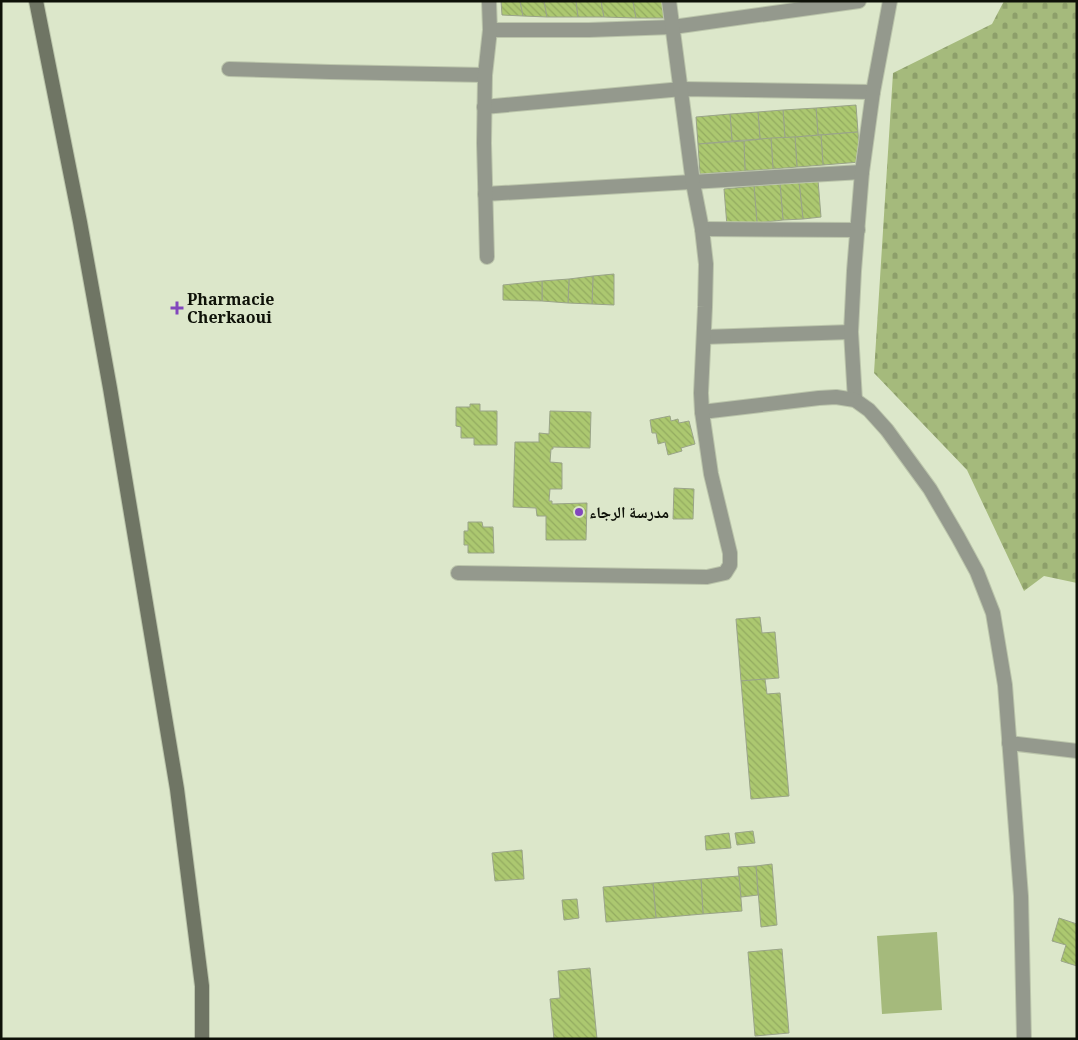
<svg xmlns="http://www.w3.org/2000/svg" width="1078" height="1040" font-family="Georgia,'Noto Naskh Arabic',serif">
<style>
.green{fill:#a5ba7c}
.cemetery{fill:url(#cemetery-stones)}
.building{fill:url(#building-back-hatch);stroke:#9aa489}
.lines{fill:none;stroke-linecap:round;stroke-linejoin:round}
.minor-casing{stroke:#bbc5ab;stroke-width:16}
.secondary-casing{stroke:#bbc5ab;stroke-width:16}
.minor{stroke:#94998d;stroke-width:14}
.secondary{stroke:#6f7564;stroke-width:14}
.poi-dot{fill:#8247bd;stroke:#dce7ca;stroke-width:2}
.labels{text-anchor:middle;stroke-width:4;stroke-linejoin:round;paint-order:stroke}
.poi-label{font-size:16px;font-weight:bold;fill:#0e1108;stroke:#dce7ca;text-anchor:start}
</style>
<defs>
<pattern id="cemetery-stones" width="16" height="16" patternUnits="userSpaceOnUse" patternTransform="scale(1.25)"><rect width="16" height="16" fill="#a5ba7c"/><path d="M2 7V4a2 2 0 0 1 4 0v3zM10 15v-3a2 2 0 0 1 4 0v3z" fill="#8d9f6a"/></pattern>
<pattern id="building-back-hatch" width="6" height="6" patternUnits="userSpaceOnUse" patternTransform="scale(1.25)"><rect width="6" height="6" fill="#acc870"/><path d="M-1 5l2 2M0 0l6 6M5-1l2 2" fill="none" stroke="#93ab60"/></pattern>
</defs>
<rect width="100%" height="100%" fill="#dce7ca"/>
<polygon class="green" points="937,932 942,1010 882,1014 877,936"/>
<polygon class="cemetery" points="1004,1 1077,1 1077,583 1044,576 1024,591 967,470 874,373 893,73 992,24"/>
<g class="building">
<polygon points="501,1 520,1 523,16 502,15"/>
<polygon points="520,1 544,1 547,17 523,16"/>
<polygon points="544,1 576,1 578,17 547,17"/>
<polygon points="576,1 601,1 604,17 578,17"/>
<polygon points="601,1 633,1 636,18 604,17"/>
<polygon points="633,1 662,1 665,18 636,18"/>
<polygon points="856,105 858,132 818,135 816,108"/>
<polygon points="816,108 818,135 785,138 783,110"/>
<polygon points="783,110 785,138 760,139 758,112"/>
<polygon points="758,112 760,139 732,141 730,114"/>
<polygon points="730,114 732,141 698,144 696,117"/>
<polygon points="858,132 860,162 823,165 821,135"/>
<polygon points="821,135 823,165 797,167 795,137"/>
<polygon points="795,137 797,167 773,169 771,138"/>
<polygon points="771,138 773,169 745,171 744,141"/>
<polygon points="744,141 745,171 700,174 698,144"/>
<polygon points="818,180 821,217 803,219 799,182"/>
<polygon points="799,182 803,219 783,220 780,184"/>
<polygon points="780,184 783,220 757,223 754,186"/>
<polygon points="754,186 757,223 727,226 724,189"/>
<polygon points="614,274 614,305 592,304 593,276"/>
<polygon points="593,276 592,304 568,303 569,279"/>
<polygon points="569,279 568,303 542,301 542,281"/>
<polygon points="542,281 542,301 503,300 503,285"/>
<polygon points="470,404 480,404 480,411 497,411 497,445 474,445 474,438 461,438 461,427 456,426 456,407 470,407"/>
<polygon points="550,411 591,412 590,448 553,447 553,449 551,449 550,462 562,463 562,489 550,489 549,501 552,501 552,504 587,503 586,540 546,540 546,516 537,516 536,508 513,507 515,442 539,442 539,433 549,434"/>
<polygon points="670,416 671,421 678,419 679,423 689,421 695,444 681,448 682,451 668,455 665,442 658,444 656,433 652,433 650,420"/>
<polygon points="674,488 694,489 693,519 673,519"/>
<polygon points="468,522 482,522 483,527 493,527 494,553 468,553 468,545 464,545 464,531 468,531"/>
<polygon points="760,617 762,633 775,632 779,678 741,681 736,619"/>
<polygon points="765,679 767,694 780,693 789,796 751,799 741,681"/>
<polygon points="753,831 755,843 737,845 735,833"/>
<polygon points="729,833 731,848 706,850 705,836"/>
<polygon points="522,850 524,879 495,881 492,853"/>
<polygon points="772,864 777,925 761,927 756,866"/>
<polygon points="756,866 758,895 741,897 738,867"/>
<polygon points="739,876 742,911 703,914 701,879"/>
<polygon points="701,879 703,914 656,918 653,883"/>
<polygon points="653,883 656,918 606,922 603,887"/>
<polygon points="577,899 579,918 564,920 562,900"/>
<polygon points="1059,918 1077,924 1077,966 1061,961 1066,945 1052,941"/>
<polygon points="782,949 789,1033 755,1036 748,952"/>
<polygon points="590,968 597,1039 554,1039 550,999 560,998 558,971"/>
</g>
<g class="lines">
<defs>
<g id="minor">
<polyline points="490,30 589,30 673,27 859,1"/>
<polyline points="229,69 330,72 485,75"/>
<polyline points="484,107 682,89 873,92"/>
<polyline points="485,194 862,172"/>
<polyline points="702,229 858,230"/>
<polyline points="487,257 484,143 485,75 490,30 489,1"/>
<polyline points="704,337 851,332"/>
<polyline points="855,400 851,332 854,271 862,172 873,92 890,1"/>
<polyline points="702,412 819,398 836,397 855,400 869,410 887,430 930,489 958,537 977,572 993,613 1005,685 1021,896 1024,1039"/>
<polyline points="458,573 707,577 725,573 730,565 730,553 711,474 702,412 701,393 705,307 706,264 702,229 693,183 669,1"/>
<polyline points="1009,743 1077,751"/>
</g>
<polyline id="secondary" points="36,1 80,222 110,388 177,789 202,986 202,1039"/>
</defs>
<use href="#minor" class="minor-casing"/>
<use href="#secondary" class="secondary-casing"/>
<use href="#minor" class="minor"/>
<use href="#secondary" class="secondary"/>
</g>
<g class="poi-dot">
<path d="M174.5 300.5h5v5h5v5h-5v5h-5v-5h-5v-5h5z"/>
<circle cx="579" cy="512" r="5"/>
</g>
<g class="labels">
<g class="poi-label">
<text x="187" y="305">Pharmacie<tspan x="187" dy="18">Cherkaoui</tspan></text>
<text x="589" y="518">مدرسة الرجاء</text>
</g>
</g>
<rect width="1078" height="1040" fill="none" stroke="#0e1108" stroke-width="5"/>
</svg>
